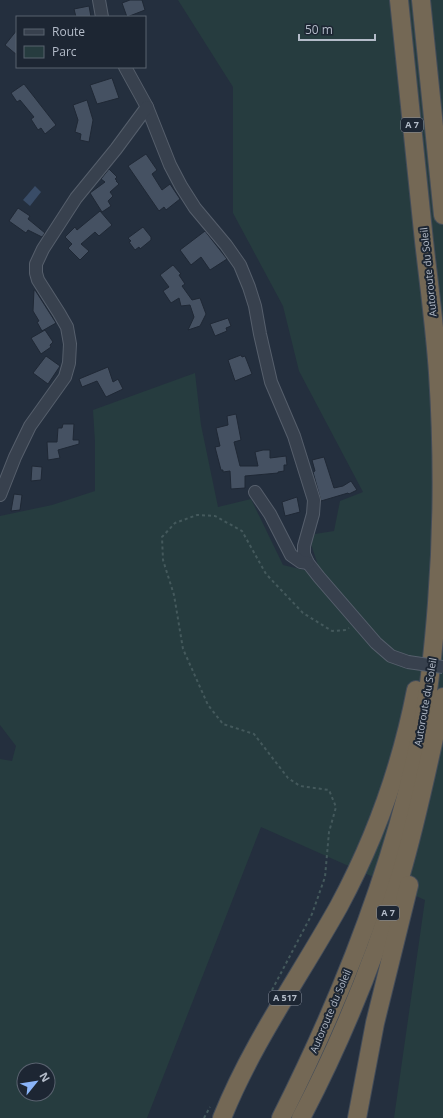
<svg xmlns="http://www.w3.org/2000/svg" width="443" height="1118" font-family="'Open Sans',sans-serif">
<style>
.green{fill:#263c3f;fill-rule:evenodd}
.water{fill:#394c67}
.building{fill:#455162;stroke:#1f2835}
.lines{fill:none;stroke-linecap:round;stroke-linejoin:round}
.minor-casing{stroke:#565f6c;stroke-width:14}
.highway-casing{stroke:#434c59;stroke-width:20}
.path{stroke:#44595c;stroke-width:2;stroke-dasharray:3 3;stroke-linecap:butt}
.minor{stroke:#38414e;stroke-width:12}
.highway{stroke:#746855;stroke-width:18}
.minor-bridge-casing{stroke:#565f6c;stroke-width:14;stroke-linecap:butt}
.minor-bridge{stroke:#38414e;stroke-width:12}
.labels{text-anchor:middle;stroke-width:4;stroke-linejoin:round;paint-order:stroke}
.shield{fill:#1d2633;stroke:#878f9c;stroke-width:1}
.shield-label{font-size:9px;font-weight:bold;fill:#b4bcc9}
.street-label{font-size:10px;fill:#b4bcc9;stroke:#1d2633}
</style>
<rect width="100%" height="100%" fill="#242f3e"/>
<path class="green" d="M178 0H443V1118H394L425 900 261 827 147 1118H0V759L12 761 16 746 0 725V516L52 505 95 491V442L93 410 195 373 201 425 218 507 251 499 283 565 321 574 311 544 315 534 334 531 340 501 363 492 299 371 283 306 233 213V87ZM24 1070H48V1094H24Z"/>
<polygon class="water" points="35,186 41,192 30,206 23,200"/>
<g class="building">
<polygon points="130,0 142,0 145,10 127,17 122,3"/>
<polygon points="89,6 91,17 76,17 74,9"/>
<polygon points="17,30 17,55 5,45"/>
<polygon points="112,78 119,98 97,104 90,85"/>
<polygon points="24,84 56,125 45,134 41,128 38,130 31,119 34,117 20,100 17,102 11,93"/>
<polygon points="87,100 93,120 89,142 80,140 81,134 75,132 78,120 73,105"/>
<polygon points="146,154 157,170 152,174 162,190 170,184 180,199 166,210 164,207 159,211 128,166"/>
<polygon points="109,169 117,177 115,179 117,180 116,181 119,184 110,192 113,196 108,201 111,206 102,212 90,193 105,182 101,179"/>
<polygon points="18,208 30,216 28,219 45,233 42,237 28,230 26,233 9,221"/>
<polygon points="100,211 112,225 99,236 95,232 81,244 89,251 80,260 68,248 72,244 65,237 75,227 77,230"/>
<polygon points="143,227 151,237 151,240 140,249 139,247 135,250 129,242 131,241 128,238"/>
<polygon points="205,231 227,259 210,270 201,257 191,265 180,250"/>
<polygon points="173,265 181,274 179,275 185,284 182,286 192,300 200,298 206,314 200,326 188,330 194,317 190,305 181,306 179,298 171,303 163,291 169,287 160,275"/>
<polygon points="34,290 35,290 56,323 42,331 37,322 39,321 33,311"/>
<polygon points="228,318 231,326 226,328 227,331 215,336 210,324"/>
<polygon points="45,330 53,342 50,345 51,347 41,354 31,338"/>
<polygon points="241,355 242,357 245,356 252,374 235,381 228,360"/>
<polygon points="46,356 60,366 48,384 33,373"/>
<polygon points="108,367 113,382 118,379 123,389 106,397 97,381 82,387 79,379"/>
<polygon points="236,414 241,440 234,442 240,466 258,466 255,452 263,450 270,450 270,458 286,456 287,465 284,465 284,471 278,472 278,473 245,476 245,488 231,489 230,471 223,472 223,470 221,470 215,447 220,446 216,428 228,425 227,416"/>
<polygon points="63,424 74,424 73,440 79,440 79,444 58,450 60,458 48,460 47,442 57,442 58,428 62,428"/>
<polygon points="324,457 334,488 343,486 351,481 357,490 349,494 348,493 321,501 313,472 315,471 312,460"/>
<polygon points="32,466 42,467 41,480 31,481"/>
<polygon points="14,494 22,495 20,510 11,511"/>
<polygon points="297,497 300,512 285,516 282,502"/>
</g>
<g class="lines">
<defs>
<g id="minor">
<polyline points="99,0 102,17"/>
<polyline points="125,67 147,107 170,165 181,186 195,208 226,245 240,265 249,287 255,306 260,334 271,382 294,436 314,500 313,514 304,546 304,554 308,563 319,577 376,643 391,656 408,662"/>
<polyline points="255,492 270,514 291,555 301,562 308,563"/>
<polyline points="0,495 15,457 30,426 65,377 69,363 70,344 67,327 59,313 38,280 36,273 36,264 43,249 76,198 116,149 147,107"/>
</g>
<g id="highway">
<polyline points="421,0 443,215"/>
<path d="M222 1118C252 1043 300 976 339 906 376 837 401 767 416 690"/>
<path d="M281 1118C344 993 396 861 423 723 430 683 434 643 437 603 443 526 443 449 438 373 435 328 429 285 424 241 416 161 407 80 399 0"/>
<path d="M301 1118C342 1040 375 958 401 874 418 816 430 756 443 697"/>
<polyline points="357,1118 375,1023 409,885"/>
</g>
</defs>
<use href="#minor" class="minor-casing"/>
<use href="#highway" class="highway-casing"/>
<g class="path">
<polyline points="272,990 312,914 325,877 329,832 336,807 329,790 300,786 288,778 254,734 223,724 208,705 183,649 174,595 163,560 162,537 175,523 197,515 215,516 242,531 266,574 303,613 332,631 346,630 349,628"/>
<polyline points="204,1118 210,1107"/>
</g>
<use href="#minor" class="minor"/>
<use href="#highway" class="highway"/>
<defs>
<polyline id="minor-bridge" points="408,662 443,667"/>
</defs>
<use href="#minor-bridge" class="minor-bridge-casing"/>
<use href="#minor-bridge" class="minor-bridge"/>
</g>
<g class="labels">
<g class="shield">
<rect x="401" y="118" width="22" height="14" rx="3"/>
<rect x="377" y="906" width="22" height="14" rx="3"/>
<rect x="269" y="991" width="32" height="14" rx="3"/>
</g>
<g class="shield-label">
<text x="412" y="128">A 7</text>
<text x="388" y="916">A 7</text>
<text x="285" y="1001">A 517</text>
</g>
<g class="street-label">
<text transform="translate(428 272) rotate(-96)" y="4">Autoroute du Soleil</text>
<text transform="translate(425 702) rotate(-80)" y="4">Autoroute du Soleil</text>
<text transform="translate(330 1011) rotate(-67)" y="4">Autoroute du Soleil</text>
</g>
</g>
<rect x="16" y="16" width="130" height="52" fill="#1d2633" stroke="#59626f"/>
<rect x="24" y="29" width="20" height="6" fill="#38414e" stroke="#59626f"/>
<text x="52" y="36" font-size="12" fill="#b4bcc9">Route</text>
<rect x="24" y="46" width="20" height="12" fill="#263c3f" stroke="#59626f"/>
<text x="52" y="56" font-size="12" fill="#b4bcc9">Parc</text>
<g transform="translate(36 1082) rotate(60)"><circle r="19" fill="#1d2633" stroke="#59626f"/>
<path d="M0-3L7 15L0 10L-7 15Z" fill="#8ab4f8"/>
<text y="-6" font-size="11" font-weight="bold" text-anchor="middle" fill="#b4bcc9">N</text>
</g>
<path d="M299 34v6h76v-6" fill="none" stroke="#b4bcc9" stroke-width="2"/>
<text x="305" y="34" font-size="12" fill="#b4bcc9" stroke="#1d2633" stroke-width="3" paint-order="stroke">50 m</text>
</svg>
